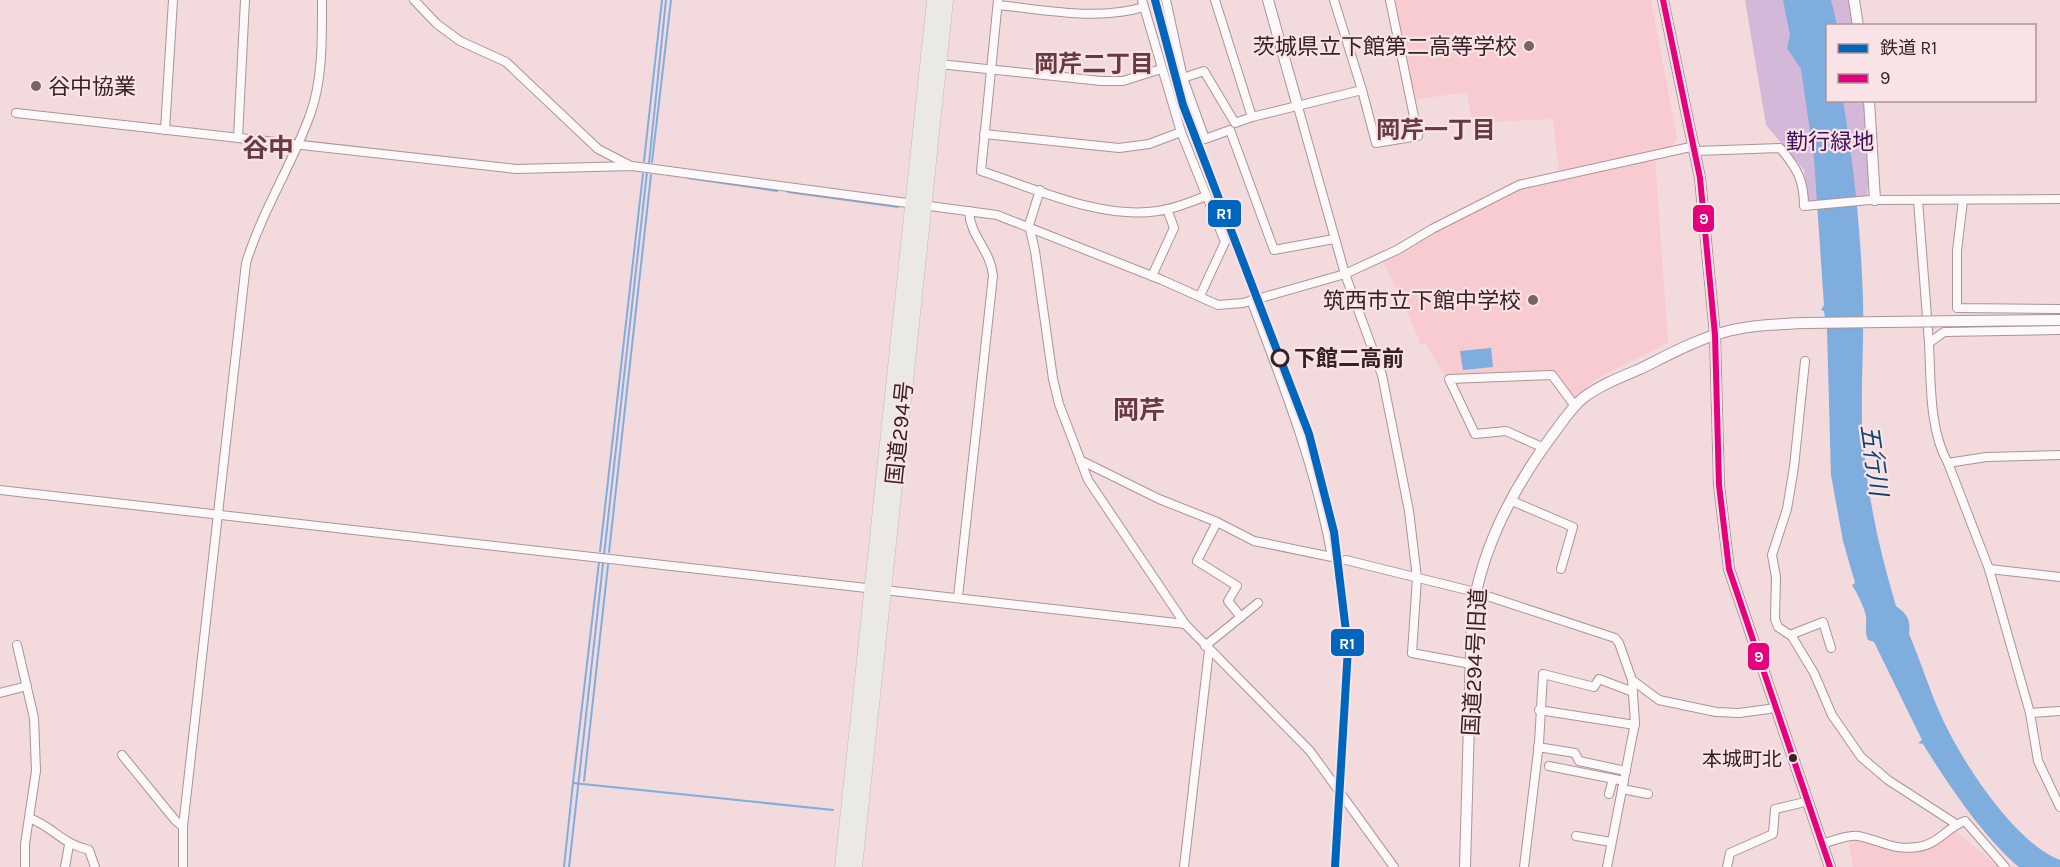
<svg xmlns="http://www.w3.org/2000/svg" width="2060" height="867" font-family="Karla,'Noto Sans JP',sans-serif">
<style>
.built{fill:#f8cbd1}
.green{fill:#d4b8d9}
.water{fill:#7fadde}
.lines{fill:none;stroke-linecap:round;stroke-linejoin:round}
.stream{stroke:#7fadde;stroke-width:2}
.minor-casing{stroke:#a99598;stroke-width:10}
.tertiary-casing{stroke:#a99598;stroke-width:12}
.trunk-casing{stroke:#c6b9bb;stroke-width:15}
.minor{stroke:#fdf9fa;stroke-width:8}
.tertiary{stroke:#fdf9fa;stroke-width:10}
.trunk{stroke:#eae9e3;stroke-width:14}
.tertiary-bridge-casing{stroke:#a99598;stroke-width:12;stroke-linecap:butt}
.tertiary-bridge{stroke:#fdf9fa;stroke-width:10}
.bus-1-casing{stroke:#fae3e6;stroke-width:10}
.bus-1{stroke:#e5007d;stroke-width:6}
.rail-1-casing{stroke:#fae3e6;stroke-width:12}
.rail-1{stroke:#0065bd;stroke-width:8}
.poi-dot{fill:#786265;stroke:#fae3e6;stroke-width:2}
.stop-dot{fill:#fae3e6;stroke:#362225;stroke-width:3}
.bus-dot{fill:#362225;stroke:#fae3e6;stroke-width:2}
.labels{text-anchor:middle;stroke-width:4.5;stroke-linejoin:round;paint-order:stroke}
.bus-label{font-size:20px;fill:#362225;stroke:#fae3e6;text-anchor:end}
.poi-label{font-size:22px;fill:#362225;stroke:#fae3e6;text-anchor:end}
.park-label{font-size:22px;fill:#3d0e59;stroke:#fae3e6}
.stop-label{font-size:22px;font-weight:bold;fill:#362225;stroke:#fae3e6;text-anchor:start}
.street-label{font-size:22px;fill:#362225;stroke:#fae3e6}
.neighbourhood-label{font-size:24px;font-weight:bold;fill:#673a42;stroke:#fae3e6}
.water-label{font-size:24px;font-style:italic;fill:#0e4673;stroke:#fae3e6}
.quarter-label{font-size:26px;font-weight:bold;fill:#673a42;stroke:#fae3e6}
.line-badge{stroke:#fae3e6;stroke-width:2}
.badge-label{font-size:16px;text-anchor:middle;font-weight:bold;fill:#fff}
</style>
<rect width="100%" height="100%" fill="#f2dadd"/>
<g class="built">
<polygon points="1390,0 1651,0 1677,139 1670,148 1559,172 1553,119 1472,123 1467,92 1406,101"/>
<polygon points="1655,158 1668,343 1594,380 1575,398 1556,372 1444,375 1426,344 1419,345 1419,339 1384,262 1381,261 1520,188"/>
<polygon points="1953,829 1999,867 1853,867 1848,839 1857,838 1882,848 1903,851 1936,845 1944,840"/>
</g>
<polygon class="green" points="1745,0 1849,0 1854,25 1828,26 1828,100 1865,101 1869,171 1867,198 1811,201 1807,199 1804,170 1766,125"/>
<g class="water">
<path d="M1783 0H1831L1837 25 1828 26V100L1843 101C1854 166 1861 233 1863 300 1864 341 1861 382 1862 423 1865 486 1878 546 1896 606 1907 614 1911 620 1909 634 1921 662 1930 692 1943 720 1963 763 2015 843 2060 860V867H2019C1984 838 1947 783 1923 744L1918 743 1922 740 1874 642 1868 640C1864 631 1867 624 1866 616 1863 604 1857 593 1852 585L1855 583 1843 541 1831 475 1827 330 1824 311 1821 310 1824 305 1814 159 1801 69 1787 48 1790 35Z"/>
<polygon points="1491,348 1493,367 1463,370 1460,351"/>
</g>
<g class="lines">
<g class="stream">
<polyline points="644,161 662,0"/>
<polyline points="652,162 671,0"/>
<polyline points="649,163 666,0"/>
<polyline points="688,178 777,191"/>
<polyline points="788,192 898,207"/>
<polyline points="600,551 643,174"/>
<polyline points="609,552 651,175"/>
<polyline points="584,781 608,565"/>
<polyline points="573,783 599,562"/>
<polyline points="564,867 573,783 833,810"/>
<polyline points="569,867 647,172 650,172"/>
</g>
<defs>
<g id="minor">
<polyline points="414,0 437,24 460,41 506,62 598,149 629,165"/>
<path d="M998 0 981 171C1034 188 1101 220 1158 211 1174 209 1191 202 1206 196"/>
<polyline points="1142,0 1181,132 1225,242 1200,296"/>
<polyline points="1166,0 1183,78 1205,139 1230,130 1274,250 1334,239"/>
<polyline points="1215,0 1252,117 1362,90 1376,143 1418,136 1390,0"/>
<polyline points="1334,0 1362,90"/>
<path d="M998 5C1047 10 1096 21 1144 7"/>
<polyline points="939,64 1101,81 1123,81 1161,69"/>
<polyline points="1183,78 1204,71 1235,123 1252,117"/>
<polyline points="1298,107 1345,274 1382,375 1409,511 1417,578 1412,653 1471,664"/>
<polyline points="16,113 516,169 632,166 997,215 1162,280 1218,305 1243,303 1345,274 1397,250 1432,229 1519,185 1695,146"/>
<polyline points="165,130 173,0"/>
<polyline points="984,134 1119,148 1149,144 1181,132"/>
<polyline points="238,138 245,0"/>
<path d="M1696 151 1780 148C1797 168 1804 180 1804 206L1870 200 2060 199"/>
<polyline points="1040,190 1029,225 1035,251 1053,379 1059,404 1088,480 1185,624 1310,751 1394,867"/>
<polyline points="1918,200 1929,343"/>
<polyline points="1963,200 1957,251 1957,308 2060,309"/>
<polyline points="1152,276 1174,228 1167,209"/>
<path d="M2060 330 1944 332 1929 343C1931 381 1929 430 1948 463L1989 569 2030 713 2038 761 2060 807"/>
<polyline points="1805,361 1794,467 1787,509 1772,555 1776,577 1775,619 1778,627 1790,635 1823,622 1831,648"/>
<polyline points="1544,448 1506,431 1475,434 1449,379 1552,375 1575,406"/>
<path d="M1080 460 1159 499 1217 522 1254 541 1332 557C1316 468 1283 384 1251 300"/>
<polyline points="1948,463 1986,457 2060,455"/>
<polyline points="0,490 1185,624"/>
<polyline points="1512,501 1573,527 1561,569"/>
<polyline points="1217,522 1197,561 1237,586 1228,601 1241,617"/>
<polyline points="1346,560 1475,592 1615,638 1619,643 1632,680 1635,723 1607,867"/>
<polyline points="1989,569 2060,577"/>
<path d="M958 597 993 276C991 250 970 237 969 211"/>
<polyline points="1791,635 1814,673 1832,715 1861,757 1888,780 1956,824"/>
<polyline points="17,645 34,718 36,771 25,844 25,867"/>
<polyline points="1205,646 1258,603"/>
<polyline points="1632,680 1659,700 1716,712 1739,713 1769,709"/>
<polyline points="0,693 27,686"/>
<polyline points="1539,710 1635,725"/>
<polyline points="2030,713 2060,711"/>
<polyline points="1538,747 1575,753 1579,761 1626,771"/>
<polyline points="122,755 175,820 183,827"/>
<polyline points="1549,766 1624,781"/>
<polyline points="1622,789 1648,794"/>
<polyline points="1609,794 1613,779"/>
<path d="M29 818C54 827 60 843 89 850L95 867"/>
<polyline points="1576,836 1611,842"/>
<path d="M1822 844C1832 841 1849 834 1858 836 1880 840 1893 851 1917 847 1938 845 1947 827 1965 821L2005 867"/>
<polyline points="65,867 69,845"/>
<path d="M183 867V827L246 263C262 211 292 165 310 115 323 80 322 37 322 0"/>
<polyline points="1184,867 1209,650"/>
<polyline points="1524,867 1539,743 1543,674 1594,687 1599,679 1633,692"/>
<polyline points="1727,867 1730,853 1773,834 1775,809 1801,803"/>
</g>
<g id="tertiary">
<polyline points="1268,0 1298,107"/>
<polyline points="1663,0 1700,178 1715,335 1719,485 1729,569 1830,867"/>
<polyline points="1854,0 1858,26"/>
<polyline points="1869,100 1875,200"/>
<polyline points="1965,321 2060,320"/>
<path d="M1465 867 1472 615C1481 549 1512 490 1551 437 1561 424 1570 409 1583 398 1600 385 1621 377 1640 369 1668 355 1697 339 1728 331 1753 325 1779 324 1805 323"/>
</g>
<g id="trunk">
<polyline points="842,867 934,0"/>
<polyline points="855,867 946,0"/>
</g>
</defs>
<use href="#minor" class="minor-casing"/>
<use href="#tertiary" class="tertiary-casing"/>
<use href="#trunk" class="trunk-casing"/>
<use href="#minor" class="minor"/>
<use href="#tertiary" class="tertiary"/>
<use href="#trunk" class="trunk"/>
<defs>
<polyline id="tertiary-bridge" points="1805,323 1965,321"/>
</defs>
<use href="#tertiary-bridge" class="tertiary-bridge-casing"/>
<use href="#tertiary-bridge" class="tertiary-bridge"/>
<defs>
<polyline id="bus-1" points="1663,0 1700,178 1715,335 1719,485 1729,569 1830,867"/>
</defs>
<use href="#bus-1" class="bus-1-casing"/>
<use href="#bus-1" class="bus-1"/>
<defs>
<polyline id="rail-1" points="1155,0 1183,105 1309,434 1334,532 1348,648 1335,867"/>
</defs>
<use href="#rail-1" class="rail-1-casing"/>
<use href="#rail-1" class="rail-1"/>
</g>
<g class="poi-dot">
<circle cx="1529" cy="46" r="6"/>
<circle cx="36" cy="86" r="6"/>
<circle cx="1533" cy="300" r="6"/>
</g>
<circle class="stop-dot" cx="1280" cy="358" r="8"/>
<circle class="bus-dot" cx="1793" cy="758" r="5"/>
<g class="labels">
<g class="bus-label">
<text x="1782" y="766">本城町北</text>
</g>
<g class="poi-label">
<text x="1517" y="54">茨城県立下館第二高等学校</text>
<text x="48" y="94" text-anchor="start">谷中協業</text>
<text x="1521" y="308">筑西市立下館中学校</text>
</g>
<g class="park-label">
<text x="1830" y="149">勤行緑地</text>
</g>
<g class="stop-label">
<text x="1294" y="366">下館二高前</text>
</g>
<g class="street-label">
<text transform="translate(899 433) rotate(-84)" y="8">国道294号</text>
<text transform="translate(1474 662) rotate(-87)" y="8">国道294号旧道</text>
</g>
<g class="neighbourhood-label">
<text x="1094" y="72">岡芹二丁目</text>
<text x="1436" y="138">岡芹一丁目</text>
</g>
<g class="water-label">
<text transform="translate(1874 460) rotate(82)" y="8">五行川</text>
</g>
<g class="quarter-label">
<text x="268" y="157">谷中</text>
<text x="1139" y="419">岡芹</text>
</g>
</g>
<g class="line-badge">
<rect x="1207" y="199" width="35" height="29" rx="6" fill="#0065bd"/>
<rect x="1692" y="204" width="23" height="29" rx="6" fill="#e5007d"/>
<rect x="1330" y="628" width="35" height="29" rx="6" fill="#0065bd"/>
<rect x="1747" y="642" width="23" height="29" rx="6" fill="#e5007d"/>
</g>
<g class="badge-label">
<text x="1224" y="219">R1</text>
<text x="1704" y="224">9</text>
<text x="1347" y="649">R1</text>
<text x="1759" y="662">9</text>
</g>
<rect x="1826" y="24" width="210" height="78" fill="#fae3e6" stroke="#ac9699" stroke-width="1.5"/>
<rect x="1838" y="44" width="30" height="9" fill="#0065bd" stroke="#ac9699" stroke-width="1.5"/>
<text x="1880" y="54" font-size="18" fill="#362225">鉄道 R1</text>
<rect x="1838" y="74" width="30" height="9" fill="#e5007d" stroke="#ac9699" stroke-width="1.5"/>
<text x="1880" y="84" font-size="18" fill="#362225">9</text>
</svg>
